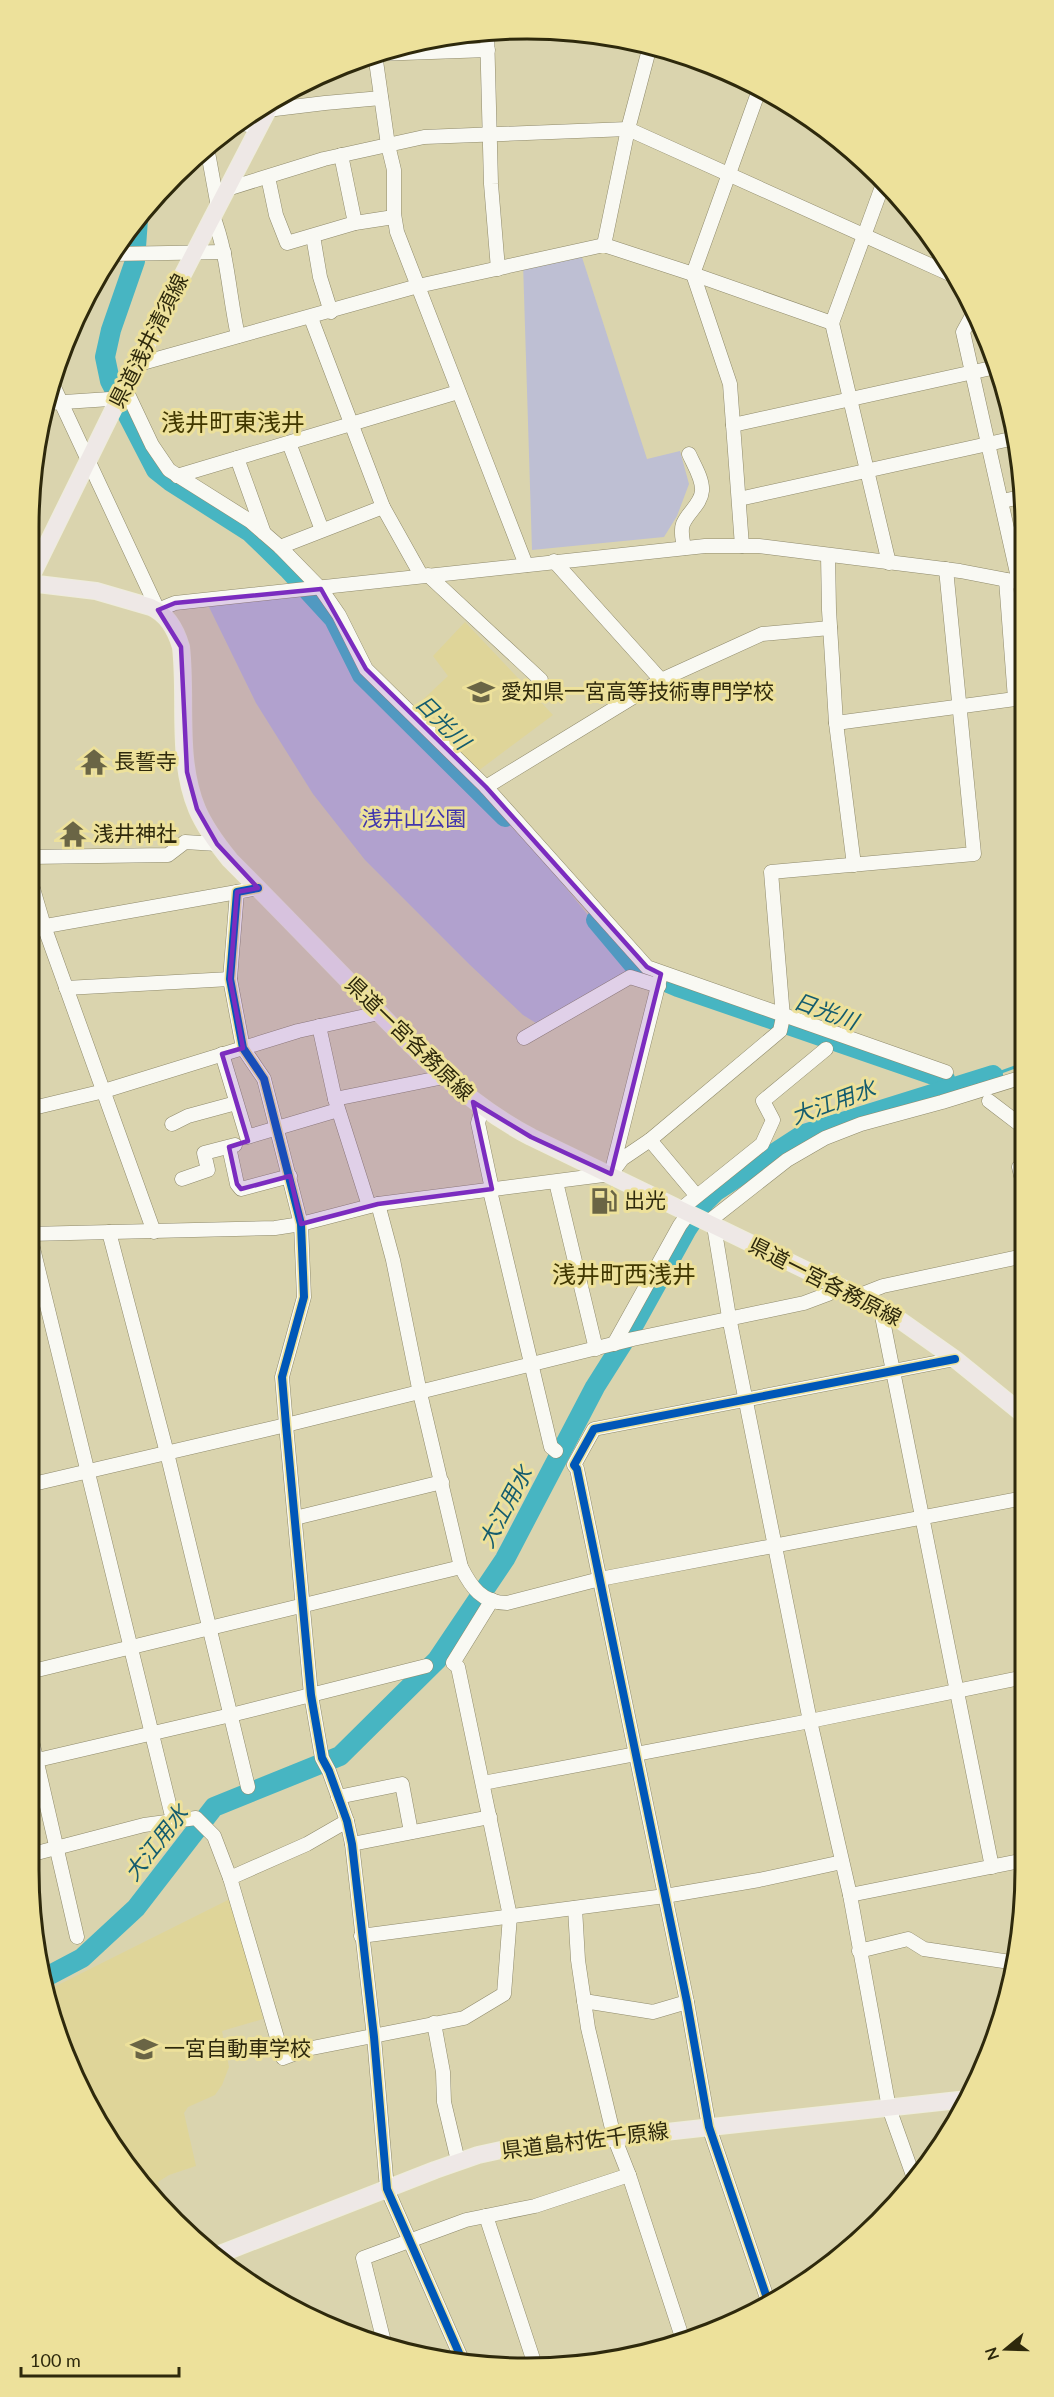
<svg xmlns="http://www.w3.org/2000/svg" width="1054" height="2397" font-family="Lato,'Noto Sans JP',sans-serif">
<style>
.built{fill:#dfd599}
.green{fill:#bebfd3}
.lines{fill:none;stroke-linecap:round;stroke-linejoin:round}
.stream{stroke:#47b5c2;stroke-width:3}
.river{stroke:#47b5c2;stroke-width:20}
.minor-casing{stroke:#8f8a6b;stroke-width:15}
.major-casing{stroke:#eeecdb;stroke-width:18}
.minor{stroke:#f9f9f3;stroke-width:14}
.major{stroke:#eee8e6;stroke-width:16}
.cycleway-casing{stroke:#ede19b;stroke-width:11}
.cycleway{stroke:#0057b8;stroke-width:8}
.marked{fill:#7b2cbf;fill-opacity:0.2;stroke:#7b2cbf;stroke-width:4.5;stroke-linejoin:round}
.labels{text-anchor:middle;stroke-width:6;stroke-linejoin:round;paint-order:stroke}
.street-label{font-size:21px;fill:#2e290c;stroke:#ede19b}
.poi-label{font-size:21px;fill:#2e290c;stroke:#ede19b;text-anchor:start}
.park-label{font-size:21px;fill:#4135ad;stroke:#ede19b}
.water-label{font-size:22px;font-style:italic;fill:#145c6e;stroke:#ede19b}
.quarter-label{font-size:24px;fill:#403700;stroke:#ede19b}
.rim{fill:none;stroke:#2e290c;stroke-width:3}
</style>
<rect width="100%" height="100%" fill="#dad4ae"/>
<g class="built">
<polygon points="465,622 553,715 478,771 414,708 448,676 433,656"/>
<polygon points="232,1898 263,2019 222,2031 229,2067 222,2085 215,2095 188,2107 184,2113 196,2166 169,2175 158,2182 168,2212 152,2198 95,2119 55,2031 48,1990"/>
</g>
<g class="green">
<polygon points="580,251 647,459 680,451 689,484 677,516 664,537 532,550 523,263"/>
<polygon points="301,596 325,622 360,676 464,777 544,861 632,969 536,1023 523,1015 469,964 365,860 313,794 256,703 208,605"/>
</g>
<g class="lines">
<polyline class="stream" points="994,1080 993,1075 1023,1064"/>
<g class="river">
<polyline points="138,219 135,261 111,330 105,357 110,381 156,470 170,481 250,532 288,569 334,619 362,675 505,817"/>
<polyline points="596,920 638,970 678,987 945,1079"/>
<polyline points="46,1977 82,1958 136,1908 214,1807 340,1756 437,1660 505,1559 595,1387 631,1330 687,1229 705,1202 716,1191 804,1134 993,1075"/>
</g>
<defs>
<g id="minor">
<polyline points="487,31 491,184 498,269"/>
<polyline points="375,54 388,145 394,170 394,214 397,232 526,565"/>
<polyline points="375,54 488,50"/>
<polyline points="267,110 325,103 381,98"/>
<polyline points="237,123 259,127"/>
<polyline points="207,147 218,207"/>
<polyline points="341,155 355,223"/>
<polyline points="268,177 276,215 287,243 355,223 394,217"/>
<polyline points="227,189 324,159 424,137 628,129 952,275"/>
<path d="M213 216C228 254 229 296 238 336"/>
<polyline points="313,236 320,277 331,312"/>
<polyline points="604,245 628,129 650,46"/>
<polyline points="112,254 224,252"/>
<polyline points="974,312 963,332 1019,582"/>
<polyline points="311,318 383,507 421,575"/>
<polyline points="832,323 883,184"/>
<polyline points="140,361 146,362 418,286 604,245 693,274 832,323 889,563"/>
<polyline points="52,383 158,610 175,603 705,546 759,546 960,571 1022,583"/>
<polyline points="125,388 152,445 169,470 250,521 280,547 321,589 339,615 366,669 486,787 647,967 946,1072"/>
<polyline points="49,403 110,399 117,402"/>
<polyline points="733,425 996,367"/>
<polyline points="289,443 322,530"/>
<polyline points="237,458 264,533"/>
<polyline points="177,476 458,392"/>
<polyline points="739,499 1015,438"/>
<polyline points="1002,501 1021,497"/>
<polyline points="742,546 730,384 693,274 758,93"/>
<polyline points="280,547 383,507"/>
<path d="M684 548C683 540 680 532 683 524 688 512 701 504 702 491 703 479 694 465 689 454"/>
<polyline points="828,555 829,610 836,723 854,865"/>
<polyline points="554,561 661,680"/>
<polyline points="428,575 541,680"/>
<polyline points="836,723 1015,699 1006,580"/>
<polyline points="486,787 661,680 762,634 830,628"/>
<polyline points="29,857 168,855 185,842 217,844"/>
<polyline points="29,875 44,926 154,1232"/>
<polyline points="258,888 237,892 230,979 243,1048 264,1079 301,1224 304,1297 282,1377 286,1425 311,1695 322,1758 329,1771 347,1821 352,1844 374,2037 387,2189 463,2362"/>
<polyline points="29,929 237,892"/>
<polyline points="661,974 611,1174 622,1159 650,1140 780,1031 783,1017 771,872 974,854 946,569"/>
<polyline points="66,988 230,979"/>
<polyline points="319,1026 335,1099 369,1206"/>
<polyline points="524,1038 630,977 659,986"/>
<polyline points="222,1054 247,1137 338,1110"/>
<polyline points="335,1099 444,1077"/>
<polyline points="989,1101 1023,1127"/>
<polyline points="29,1109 104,1091 298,1031 379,1013"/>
<polyline points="482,1109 478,1123 492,1189 491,1195 551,1447 556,1451"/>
<polyline points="172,1124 188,1116 236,1103"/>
<polyline points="650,1140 696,1195"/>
<polyline points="229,1147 237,1184 241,1189 290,1176"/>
<polyline points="1023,1166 1019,1167 1023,1184"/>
<polyline points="182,1179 208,1170 204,1153 235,1145"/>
<polyline points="556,1182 596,1349"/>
<polyline points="1023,1195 1023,1203"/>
<path d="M378 1204 393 1260 420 1393 461 1567C471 1587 482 1603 507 1603L600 1579 1024 1498"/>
<polyline points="681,1209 762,1144 773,1120 763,1101 826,1049"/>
<polyline points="708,1222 787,1160 825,1138 861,1124 942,1102 1023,1077"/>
<polyline points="714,1226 729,1317 810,1721 850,1895 889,2108 915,2181"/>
<polyline points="29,1232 173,1820"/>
<polyline points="109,1232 167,1453 248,1787"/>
<polyline points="29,1234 275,1228 301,1224 378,1204 611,1174"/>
<polyline points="860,1295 883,1286 1024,1256"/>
<polyline points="880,1306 992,1867"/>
<polyline points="614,1344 680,1225 689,1213"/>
<polyline points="29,1485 286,1425 633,1339 804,1303 828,1294 841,1286"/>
<polyline points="295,1518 442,1482"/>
<polyline points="29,1672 461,1567"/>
<polyline points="29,1728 77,1937"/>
<polyline points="29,1762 235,1714 426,1666"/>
<polyline points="483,1783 810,1721 1025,1677"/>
<polyline points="338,1797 402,1784 411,1832"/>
<polyline points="352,1844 490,1817"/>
<polyline points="29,1855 144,1825 196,1818 214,1836 230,1878 283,2058 307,2049 464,2018 504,1994 510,1916 458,1667 453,1663 492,1600"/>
<polyline points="230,1878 307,1844 347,1821"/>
<polyline points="850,1895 1025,1860"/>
<polyline points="575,1908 578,1960 588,2028 614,2137 629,2175 682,2337"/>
<polyline points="361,1936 665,1896 759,1880 842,1862"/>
<polyline points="859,1951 908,1939 924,1949 1010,1962"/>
<polyline points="584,2001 653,2012 687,2002"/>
<polyline points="434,2023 443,2072 444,2102 458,2161"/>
<polyline points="486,2216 536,2368"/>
<polyline points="769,2304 709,2127 687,2002 577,1469 574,1465 594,1429 955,1359"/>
<polyline points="384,2342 363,2258 466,2220 535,2206 629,2175"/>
</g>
<g id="major">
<polyline points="29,581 117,402 272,102"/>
<path d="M29 583 96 591 151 607C167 614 176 630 181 647 187 700 176 759 197 809 205 828 217 844 230 860 274 904 317 949 361 994 413 1048 464 1102 531 1137L880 1306 955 1359 1024 1415"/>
<polyline points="220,2254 435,2170 478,2155 501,2150 968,2099"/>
</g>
</defs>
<use href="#minor" class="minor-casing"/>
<use href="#major" class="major-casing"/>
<use href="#minor" class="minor"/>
<use href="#major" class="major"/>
<defs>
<g id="cycleway">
<polyline points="258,888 237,892 230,979 243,1048 264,1079 301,1224 304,1297 282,1377 286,1425 311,1695 322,1758 329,1771 347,1821 352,1844 374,2037 387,2189 463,2362"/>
<polyline points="769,2304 709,2127 687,2002 577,1469 574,1465 594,1429 955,1359"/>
</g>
</defs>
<use href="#cycleway" class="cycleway-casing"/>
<use href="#cycleway" class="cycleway"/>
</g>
<path class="marked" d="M321 589 366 669 486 787 647 967 661 974 611 1174 531 1137 473 1102 492 1189 378 1204 301 1224 290 1176 241 1189 237 1184 229 1147 248 1141 222 1054 243 1048 230 979 237 892 258 888 217 844 197 809 187 772 181 647 158 610 175 603Z"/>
<defs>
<symbol id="school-bare" viewBox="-9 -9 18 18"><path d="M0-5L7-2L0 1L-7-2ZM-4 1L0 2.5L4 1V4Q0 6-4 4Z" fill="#6a6545" stroke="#ede19b" stroke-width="2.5" paint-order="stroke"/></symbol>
<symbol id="temple-bare" viewBox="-9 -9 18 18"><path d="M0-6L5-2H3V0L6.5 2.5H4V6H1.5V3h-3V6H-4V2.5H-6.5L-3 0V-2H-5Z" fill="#6a6545" stroke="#ede19b" stroke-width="2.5" paint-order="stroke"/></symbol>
<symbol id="fuel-bare" viewBox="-9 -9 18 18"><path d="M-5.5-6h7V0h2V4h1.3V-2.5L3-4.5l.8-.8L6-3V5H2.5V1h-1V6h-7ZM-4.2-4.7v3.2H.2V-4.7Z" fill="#6a6545" stroke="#ede19b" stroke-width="2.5" paint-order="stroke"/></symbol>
</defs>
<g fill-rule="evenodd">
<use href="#school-bare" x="462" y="673" width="38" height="38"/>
<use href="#temple-bare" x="75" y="743" width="38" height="38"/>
<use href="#temple-bare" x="54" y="815" width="38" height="38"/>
<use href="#fuel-bare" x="585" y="1182" width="38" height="38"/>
<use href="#school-bare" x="125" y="2030" width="38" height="38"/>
</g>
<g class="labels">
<g class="street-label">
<text transform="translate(149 341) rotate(-63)" y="7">県道浅井清須線</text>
<text transform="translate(409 1039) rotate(44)" y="7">県道一宮各務原線</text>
<text transform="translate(825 1282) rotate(27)" y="7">県道一宮各務原線</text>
<text transform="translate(585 2141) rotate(-7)" y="7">県道島村佐千原線</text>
</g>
<g class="poi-label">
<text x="501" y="699">愛知県一宮高等技術専門学校</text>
<text x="114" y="769">長誓寺</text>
<text x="93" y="841">浅井神社</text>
<text x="624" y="1208">出光</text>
<text x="164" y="2056">一宮自動車学校</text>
</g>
<g class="park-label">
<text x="414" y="826">浅井山公園</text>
</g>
<g class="water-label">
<text transform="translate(443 722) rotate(45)" y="8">日光川</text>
<text transform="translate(826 1011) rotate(20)" y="8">日光川</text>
<text transform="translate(833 1102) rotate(-20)" y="8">大江用水</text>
<text transform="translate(505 1507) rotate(-62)" y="8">大江用水</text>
<text transform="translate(156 1843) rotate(-52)" y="8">大江用水</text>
</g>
<g class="quarter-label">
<text x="233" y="431">浅井町東浅井</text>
<text x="624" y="1283">浅井町西浅井</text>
</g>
</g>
<path d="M0 0H1054V2397H0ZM527 39H527A488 488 0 0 1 1015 527V1870A488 488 0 0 1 527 2358H527A488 488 0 0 1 39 1870V527A488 488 0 0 1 527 39Z" fill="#ede19b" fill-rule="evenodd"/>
<path class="rim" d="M527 39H527A488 488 0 0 1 1015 527V1870A488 488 0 0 1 527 2358H527A488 488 0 0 1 39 1870V527A488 488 0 0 1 527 39Z"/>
<g transform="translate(1006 2349) rotate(251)" stroke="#ede19b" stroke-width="4.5" paint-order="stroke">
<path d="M0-4.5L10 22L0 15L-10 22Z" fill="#2e290c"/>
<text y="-9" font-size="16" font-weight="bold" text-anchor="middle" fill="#2e290c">N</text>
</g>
<path d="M21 2367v9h158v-9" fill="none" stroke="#2e290c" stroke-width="3"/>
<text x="30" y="2367" font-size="18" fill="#2e290c" stroke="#ede19b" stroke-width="4.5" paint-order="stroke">100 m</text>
</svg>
